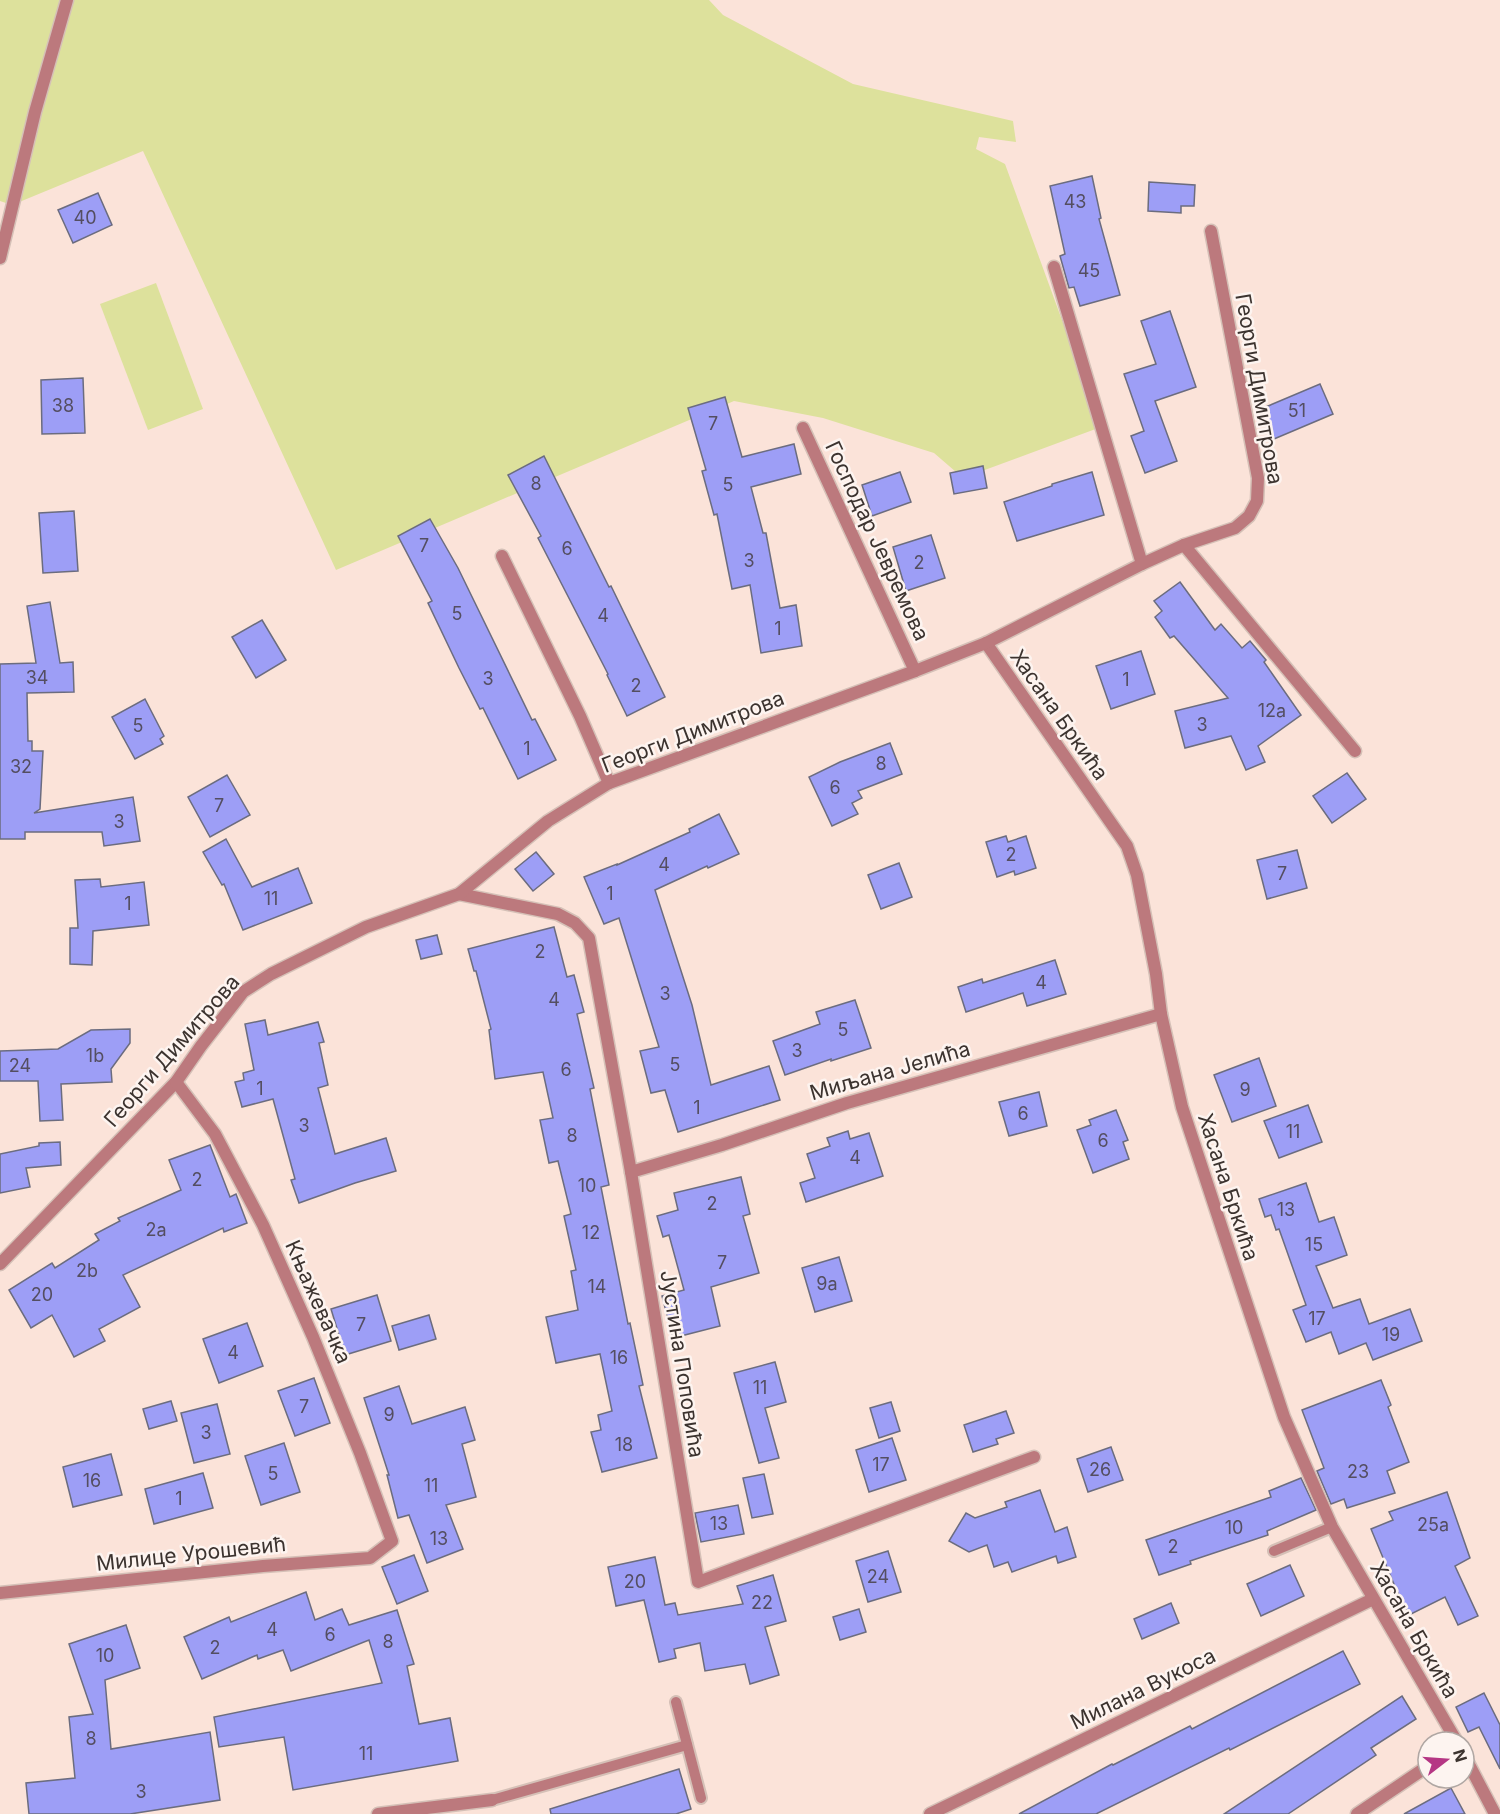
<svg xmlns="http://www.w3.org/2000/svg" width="1500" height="1814" font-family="Inter,sans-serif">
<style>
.green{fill:#dde19c}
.building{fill:#9d9ef6;stroke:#6b6c7f;stroke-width:1.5}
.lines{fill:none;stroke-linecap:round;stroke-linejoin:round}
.service-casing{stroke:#d5c0b7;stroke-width:14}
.minor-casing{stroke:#d5c0b7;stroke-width:15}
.service{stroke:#bc797d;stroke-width:10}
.minor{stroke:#bc797d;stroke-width:12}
.labels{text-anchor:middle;stroke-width:5;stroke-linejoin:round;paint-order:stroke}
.number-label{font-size:18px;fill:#544e61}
.street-label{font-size:21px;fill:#3c332f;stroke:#fdf4f0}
</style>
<rect width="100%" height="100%" fill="#fbe3d9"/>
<g class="green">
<polygon points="0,0 709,0 723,15 853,84 1013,121 1016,142 979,137 976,149 1005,164 1101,427 963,478 934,453 823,418 734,401 336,570 143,151 12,205 0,201"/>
<polygon points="156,283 203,409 148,430 100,304"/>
</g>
<g class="building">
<polygon points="1092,176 1101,218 1099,219 1120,295 1080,306 1074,287 1069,288 1060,256 1065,254 1050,186"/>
<polygon points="1149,182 1195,185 1194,206 1181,206 1181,213 1148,211"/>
<polygon points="98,193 112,225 73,243 58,210"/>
<polygon points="1170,311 1196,387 1155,401 1177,461 1145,473 1131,436 1144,431 1124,374 1156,364 1141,321"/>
<polygon points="83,378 85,433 42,434 41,380"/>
<polygon points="1320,384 1333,414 1274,439 1261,409"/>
<polygon points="725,397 742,457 794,444 801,474 751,487 763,533 766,533 780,608 796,605 802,646 761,653 750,585 732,589 717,514 714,515 702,471 706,470 688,408"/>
<polygon points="544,456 609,587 611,586 665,697 627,716 607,675 608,674 538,538 541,536 508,475"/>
<polygon points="983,466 987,488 954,494 950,473"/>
<polygon points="900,472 911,502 872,516 862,485"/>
<polygon points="1092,472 1104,515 1017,541 1004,502 1052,486 1052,484"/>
<polygon points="74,511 78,571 43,573 39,513"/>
<polygon points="430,519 458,568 532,720 535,719 556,760 518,779 483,708 480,709 459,668 428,603 432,601 398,536"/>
<polygon points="931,535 945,578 906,591 893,547"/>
<polygon points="1180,582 1215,630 1221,624 1242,648 1250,641 1266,660 1264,662 1301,715 1258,746 1265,762 1246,770 1231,736 1185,748 1175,711 1228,698 1174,636 1170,638 1155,617 1162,611 1154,601"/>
<polygon points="50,602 60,663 73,662 74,692 27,693 28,741 32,741 32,751 43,751 40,809 34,813 133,797 140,841 104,846 102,832 25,832 25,839 0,839 0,664 36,663 27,606"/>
<polygon points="262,620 286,660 256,678 232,637"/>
<polygon points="1141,651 1155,694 1111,709 1096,666"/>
<polygon points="145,699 164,736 160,739 163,744 135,759 112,717"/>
<polygon points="890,743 902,774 858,791 862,798 852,803 858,814 832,826 809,777 840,762"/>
<polygon points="1347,773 1366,799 1332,823 1313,796"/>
<polygon points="227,775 250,815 210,837 188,797"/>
<polygon points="719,814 739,854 708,868 707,866 655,890 692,1005 711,1085 769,1066 780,1100 678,1132 665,1090 651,1093 640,1051 659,1047 619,918 604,924 584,877 617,864 617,865 690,832 689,829"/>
<polygon points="1006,836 1008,842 1026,836 1036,868 1015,875 1014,871 997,877 986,842"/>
<polygon points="226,839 252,887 298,868 312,903 243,930 224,884 222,885 203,852"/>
<polygon points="1297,850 1307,888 1267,899 1257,860"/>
<polygon points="536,852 554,874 533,891 515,869"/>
<polygon points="899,863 912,897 881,909 868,875"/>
<polygon points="100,879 101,887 144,882 149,925 93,931 92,965 70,964 70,928 78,928 75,880"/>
<polygon points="554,927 567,977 574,975 584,1012 577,1014 594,1088 590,1089 609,1185 601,1187 628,1324 630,1323 643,1385 639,1386 657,1458 602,1472 591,1432 601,1430 598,1415 612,1411 600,1354 556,1363 546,1317 578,1310 571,1271 576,1270 564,1216 571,1214 558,1161 549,1163 540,1120 553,1118 543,1072 495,1079 489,1030 491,1029 476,971 474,971 468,949"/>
<polygon points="437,935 442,954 421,959 416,940"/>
<polygon points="1055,960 1066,994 1027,1006 1023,993 966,1012 958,987 982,979 983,983"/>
<polygon points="855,1000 871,1048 831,1061 831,1059 785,1075 773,1041 820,1024 816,1012"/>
<polygon points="265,1020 268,1035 318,1022 324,1042 319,1043 328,1085 318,1088 335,1154 386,1138 396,1171 355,1183 299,1203 291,1180 295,1179 273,1099 242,1107 235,1082 244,1080 243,1073 254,1070 245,1024"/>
<polygon points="130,1029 130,1043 111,1069 112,1082 61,1084 63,1120 40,1121 38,1081 0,1081 0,1051 58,1049 91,1030"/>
<polygon points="1259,1058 1276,1106 1232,1122 1214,1075"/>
<polygon points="1039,1092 1047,1126 1009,1136 999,1102"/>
<polygon points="1308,1105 1322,1142 1279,1158 1264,1121"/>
<polygon points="1116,1110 1128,1140 1123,1142 1129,1159 1093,1173 1077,1130 1091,1125 1089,1120"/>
<polygon points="848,1131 850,1139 869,1133 883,1176 806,1202 800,1183 815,1178 807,1154 830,1146 827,1138"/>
<polygon points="60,1142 61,1165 26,1168 30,1187 0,1193 0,1154 39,1146 39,1143"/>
<polygon points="210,1145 230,1197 236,1194 247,1223 224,1232 223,1228 123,1275 140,1307 99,1329 105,1341 74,1357 52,1315 31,1328 9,1290 52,1263 55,1268 99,1240 95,1234 120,1221 118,1218 181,1190 169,1160"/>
<polygon points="741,1177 750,1214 743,1216 759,1273 711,1287 720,1326 673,1338 662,1296 684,1290 669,1235 663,1237 657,1216 678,1210 674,1193"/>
<polygon points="1306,1183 1319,1222 1334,1217 1347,1255 1316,1266 1333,1308 1360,1299 1369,1324 1410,1309 1422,1341 1373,1360 1366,1343 1339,1354 1331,1332 1306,1342 1293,1310 1306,1305 1279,1229 1276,1230 1271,1215 1265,1217 1259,1199"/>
<polygon points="839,1257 852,1301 815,1312 802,1268"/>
<polygon points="377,1295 391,1341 345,1355 331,1309"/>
<polygon points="429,1315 436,1339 399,1350 392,1326"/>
<polygon points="247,1323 263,1366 219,1383 203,1339"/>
<polygon points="775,1362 786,1402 765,1408 779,1458 759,1463 734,1373"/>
<polygon points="314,1378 330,1423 295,1436 278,1391"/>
<polygon points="1381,1380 1391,1405 1388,1407 1409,1462 1387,1471 1395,1493 1347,1508 1344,1499 1331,1504 1317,1471 1324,1468 1302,1410"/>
<polygon points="399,1386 412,1424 465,1407 475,1440 462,1444 476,1497 446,1505 463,1549 427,1563 409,1515 398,1518 387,1475 389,1475 364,1398"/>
<polygon points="171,1401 177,1421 149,1429 143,1409"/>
<polygon points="891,1402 900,1431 879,1438 870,1408"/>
<polygon points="217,1404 230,1454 194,1463 181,1413"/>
<polygon points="1006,1411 1014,1433 996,1439 998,1444 973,1452 964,1425"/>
<polygon points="892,1438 906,1480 869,1492 856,1450"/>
<polygon points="284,1443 300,1492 261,1505 245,1456"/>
<polygon points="1111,1447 1123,1480 1088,1492 1077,1459"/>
<polygon points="111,1454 122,1495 73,1507 63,1467"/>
<polygon points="203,1473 213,1508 154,1524 145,1489"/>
<polygon points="764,1474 773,1514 752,1518 743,1478"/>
<polygon points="1301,1478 1316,1510 1267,1531 1268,1535 1190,1561 1191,1564 1159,1575 1146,1540 1271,1497 1269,1491"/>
<polygon points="1040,1490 1055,1532 1067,1527 1076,1557 1058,1563 1056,1556 1012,1572 1008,1562 994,1567 987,1545 969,1552 949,1541 966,1513 975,1518 1007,1507 1005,1502"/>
<polygon points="1447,1492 1470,1558 1455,1566 1478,1616 1458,1625 1445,1597 1409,1615 1396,1589 1371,1529 1393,1520 1389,1512"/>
<polygon points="738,1505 744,1534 701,1542 695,1513"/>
<polygon points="888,1551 901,1592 868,1602 856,1561"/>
<polygon points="414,1555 428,1591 397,1604 382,1567"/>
<polygon points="655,1557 665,1605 675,1603 678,1615 743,1604 737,1586 773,1575 786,1621 765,1627 779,1675 750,1684 745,1664 705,1671 700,1643 674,1649 676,1658 659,1662 644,1600 616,1606 608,1567"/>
<polygon points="1290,1565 1304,1596 1261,1616 1247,1584"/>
<polygon points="306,1592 315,1620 342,1609 349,1625 397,1610 414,1664 407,1666 419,1724 450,1718 458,1761 293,1790 284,1737 219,1747 214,1717 382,1683 369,1640 291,1671 283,1650 258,1659 257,1655 202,1679 184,1637 229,1617 231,1622"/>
<polygon points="1171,1603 1179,1623 1142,1639 1134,1619"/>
<polygon points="859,1609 866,1632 840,1640 833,1617"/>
<polygon points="126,1625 140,1668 105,1680 111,1749 210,1732 220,1800 130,1814 29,1814 26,1783 75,1778 69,1717 93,1714 69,1644"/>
<polygon points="1343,1651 1360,1684 1230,1750 1229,1748 1096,1814 1019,1814 1112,1764 1113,1765 1190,1726 1192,1729"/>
<polygon points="1484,1693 1500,1725 1500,1769 1479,1727 1468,1732 1456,1707"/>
<polygon points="1402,1696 1416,1719 1371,1748 1376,1755 1288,1814 1224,1814"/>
<polygon points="679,1769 691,1809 676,1814 551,1814 550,1809"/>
<polygon points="1451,1788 1465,1814 1404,1814"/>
</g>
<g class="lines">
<defs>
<g id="service">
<polyline points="1274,1551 1332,1527"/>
<polyline points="676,1702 701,1798"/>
<polyline points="492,1800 687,1745"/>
</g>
<g id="minor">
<polyline points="0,258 35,112 67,0"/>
<polyline points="1054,267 1142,564"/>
<polyline points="803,428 915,671"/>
<polyline points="1184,545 1355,751"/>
<polyline points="502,556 580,716 609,783"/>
<polyline points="986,643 1127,846 1137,875 1156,974 1161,1014 1182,1107 1284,1417 1332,1527 1457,1742"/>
<polyline points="459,894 558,914 575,923 589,938 631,1172 698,1582 1034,1457"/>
<polyline points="631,1172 722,1145 847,1103 1161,1014"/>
<polyline points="0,1264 176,1082 201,1046 243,992 271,974 366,927 459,894 548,821 609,783 915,671 986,643 1142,564 1184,545 1235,528 1249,516 1257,501 1258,478 1211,231"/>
<polyline points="0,1593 263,1566 370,1558 392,1541 360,1453 313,1337 263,1225 215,1134 176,1082"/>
<polyline points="1464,1755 1495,1814"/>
<polyline points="378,1814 492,1800"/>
<polyline points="930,1814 1373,1599"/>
<polyline points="1357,1814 1428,1766"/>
</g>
</defs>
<use href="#service" class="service-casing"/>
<use href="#minor" class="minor-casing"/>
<use href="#service" class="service"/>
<use href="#minor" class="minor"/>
</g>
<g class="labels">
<g class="number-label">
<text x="1075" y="208">43</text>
<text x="85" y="224">40</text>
<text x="1089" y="277">45</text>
<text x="63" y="412">38</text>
<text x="1297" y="417">51</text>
<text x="713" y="430">7</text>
<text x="536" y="490">8</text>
<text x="728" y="491">5</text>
<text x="424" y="552">7</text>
<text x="567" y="555">6</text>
<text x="749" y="567">3</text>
<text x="919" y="569">2</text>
<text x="457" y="620">5</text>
<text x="603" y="622">4</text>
<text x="778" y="635">1</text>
<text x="37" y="684">34</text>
<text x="488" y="685">3</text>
<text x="1126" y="686">1</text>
<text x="636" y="692">2</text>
<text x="1272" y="717">12a</text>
<text x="1202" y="731">3</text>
<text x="138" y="732">5</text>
<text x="527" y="755">1</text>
<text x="881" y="770">8</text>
<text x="21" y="773">32</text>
<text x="835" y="794">6</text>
<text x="219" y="812">7</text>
<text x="119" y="828">3</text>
<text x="1011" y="861">2</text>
<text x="664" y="871">4</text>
<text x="1282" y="880">7</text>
<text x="610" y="900">1</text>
<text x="271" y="905">11</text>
<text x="128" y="910">1</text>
<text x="540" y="958">2</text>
<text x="1041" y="989">4</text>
<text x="665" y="1000">3</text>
<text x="554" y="1006">4</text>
<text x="843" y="1036">5</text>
<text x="797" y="1057">3</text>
<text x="95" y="1062">1b</text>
<text x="675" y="1071">5</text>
<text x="20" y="1072">24</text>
<text x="566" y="1076">6</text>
<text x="260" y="1095">1</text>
<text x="1245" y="1096">9</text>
<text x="697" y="1114">1</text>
<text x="1023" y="1120">6</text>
<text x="304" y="1132">3</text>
<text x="1293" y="1138">11</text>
<text x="572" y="1142">8</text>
<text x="1103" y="1147">6</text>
<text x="855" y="1164">4</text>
<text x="197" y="1186">2</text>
<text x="587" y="1192">10</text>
<text x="712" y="1210">2</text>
<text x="1286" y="1216">13</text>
<text x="156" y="1236">2a</text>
<text x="591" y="1239">12</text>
<text x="1314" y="1251">15</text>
<text x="722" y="1269">7</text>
<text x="87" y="1277">2b</text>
<text x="827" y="1290">9a</text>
<text x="597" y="1293">14</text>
<text x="42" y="1301">20</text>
<text x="1317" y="1325">17</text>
<text x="361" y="1331">7</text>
<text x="1391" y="1341">19</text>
<text x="233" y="1359">4</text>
<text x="619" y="1364">16</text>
<text x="760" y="1394">11</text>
<text x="304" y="1413">7</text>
<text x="389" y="1421">9</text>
<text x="206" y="1439">3</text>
<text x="624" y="1451">18</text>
<text x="881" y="1471">17</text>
<text x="1100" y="1476">26</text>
<text x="1358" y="1478">23</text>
<text x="273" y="1480">5</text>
<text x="92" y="1487">16</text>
<text x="431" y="1492">11</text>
<text x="179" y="1505">1</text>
<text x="719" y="1530">13</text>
<text x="1433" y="1531">25a</text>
<text x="1234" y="1534">10</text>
<text x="439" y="1545">13</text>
<text x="1173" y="1553">2</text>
<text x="878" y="1583">24</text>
<text x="635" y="1588">20</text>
<text x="762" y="1609">22</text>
<text x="272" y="1636">4</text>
<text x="330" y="1641">6</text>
<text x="388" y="1648">8</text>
<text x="215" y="1654">2</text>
<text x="105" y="1662">10</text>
<text x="91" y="1745">8</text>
<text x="366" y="1760">11</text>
<text x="141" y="1798">3</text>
</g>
<g class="street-label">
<text transform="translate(1259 389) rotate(80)" y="7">Георги Димитрова</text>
<text transform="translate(877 541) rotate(65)" y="7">Господар Јевремова</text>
<text transform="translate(1059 715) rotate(55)" y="7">Хасана Бркића</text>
<text transform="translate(693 732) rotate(-21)" y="7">Георги Димитрова</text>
<text transform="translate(172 1051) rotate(-49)" y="7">Георги Димитрова</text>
<text transform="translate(890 1071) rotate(-16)" y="7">Миљана Јелића</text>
<text transform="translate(1228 1187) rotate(72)" y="7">Хасана Бркића</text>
<text transform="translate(318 1302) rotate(66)" y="7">Књажевачка</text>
<text transform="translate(682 1364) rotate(81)" y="7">Јустина Поповића</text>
<text transform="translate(191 1554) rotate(-6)" y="7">Милице Урошевић</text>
<text transform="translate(1414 1630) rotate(60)" y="7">Хасана Бркића</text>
<text transform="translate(1143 1689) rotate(-26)" y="7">Милана Вукоса</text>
</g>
</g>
<g transform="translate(1446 1760) rotate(73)"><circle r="28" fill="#fdf4f0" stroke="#b0a7a3" stroke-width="1.5"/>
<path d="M0-4.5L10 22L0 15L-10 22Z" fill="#b53684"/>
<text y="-9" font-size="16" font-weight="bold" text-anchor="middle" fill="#3c332f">N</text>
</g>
</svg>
